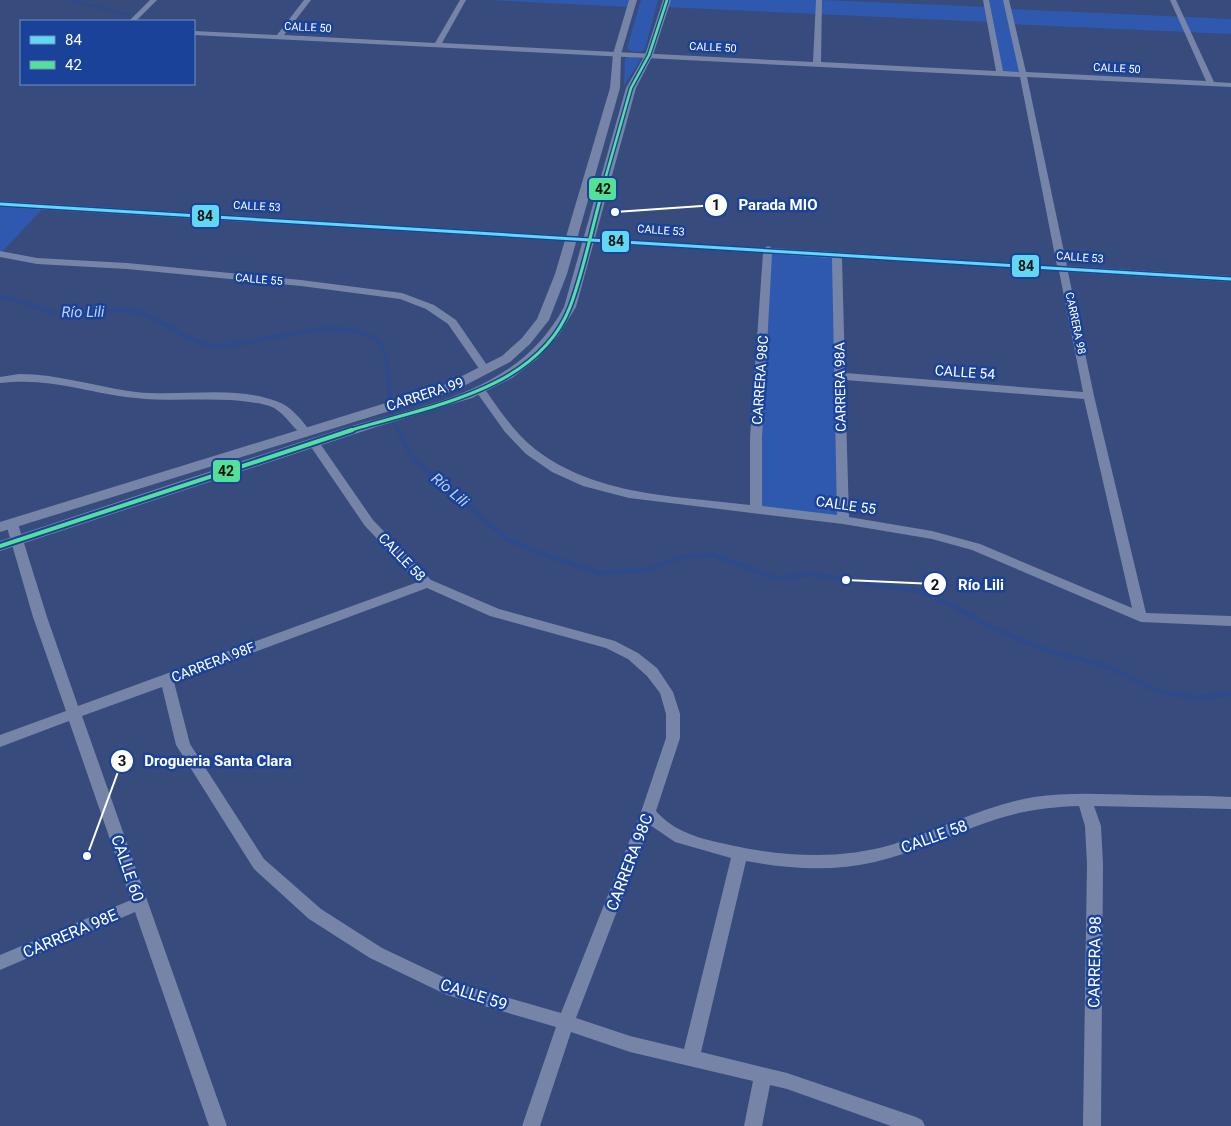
<svg xmlns="http://www.w3.org/2000/svg" width="1231" height="1126" font-family="Roboto,sans-serif">
<style>
.green{fill:#2f59af}
.lines{fill:none;stroke-linecap:round;stroke-linejoin:round}
.stream-far2{stroke:#2d4a8a;stroke-width:2.5}
.stream-far1{stroke:#2d4a8a;stroke-width:4}
.stream{stroke:#2d4a8a;stroke-width:4.5}
.minor{fill:#7685a7;fill-rule:evenodd}
.tertiary{fill:#7685a7;fill-rule:evenodd}
.bus-1-casing{stroke:#1a4299;stroke-width:6}
.bus-2-far2-casing{stroke:#1a4299;stroke-width:5}
.bus-2-far1-casing{stroke:#1a4299;stroke-width:6}
.bus-2-casing{stroke:#1a4299;stroke-width:8}
.bus-1{stroke:#60d8f3;stroke-width:3}
.bus-2-far2{stroke:#53e098;stroke-width:2.5}
.bus-2-far1{stroke:#53e098;stroke-width:3}
.bus-2{stroke:#53e098;stroke-width:4}
.labels{text-anchor:middle;stroke-width:5;stroke-linejoin:round;paint-order:stroke}
.far-street-label{font-size:11px;fill:#fff;stroke:#1a4299}
.street-label{font-size:14px;fill:#fff;stroke:#1a4299}
.water-label{font-size:15px;font-style:italic;fill:#bcd0f7;stroke:#1a4299}
.near-street-label{font-size:16px;fill:#fff;stroke:#1a4299}
.leader{fill:none;stroke:#fff;stroke-width:2}
.callout-dot{fill:#fff;stroke:#1a4299;stroke-width:2}
.mark-label{font-size:15px;text-anchor:middle;font-weight:bold;fill:#111}
.callout-label{font-size:15px;text-anchor:middle;font-weight:bold;fill:#fff;stroke:#1a4299;stroke-width:5;stroke-linejoin:round;paint-order:stroke}
.line-badge{stroke:#1a4299;stroke-width:2}
.pale-badge-label{font-size:14px;text-anchor:middle;font-weight:bold;fill:#111}
</style>
<rect width="100%" height="100%" fill="#374c7c"/>
<g class="green">
<polygon points="490,0 633,0 631,7"/>
<path d="M641 0H658L645 49C641 53 632 53 627 48Z"/>
<polygon points="667,0 821,0 987,7 986,0 1006,0 1008,9 1231,19 1231,34 1012,24 1023,74 1000,73 990,22 665,7"/>
<polygon points="629,56 641,59 624,86 625,59"/>
<polygon points="0,204 45,206 0,254"/>
<polygon points="768,249 837,254 843,520 756,510"/>
</g>
<g class="lines">
<path class="stream-far2" d="M71 0C91 4 109 12 129 14L120 21"/>
<path class="stream-far1" d="M0 297C25 299 47 315 73 315 96 315 119 306 141 313 164 321 193 346 217 346 260 346 342 311 377 341 394 355 386 397 392 418 393 422 397 427 399 431"/>
<polyline class="stream" points="398,430 413,459 507,539 540,553 600,573 648,570 682,557 712,555 779,579 810,574 923,592 956,607 988,626 1043,649 1109,667 1158,691 1196,698 1231,694"/>
<g class="minor">
<polygon points="150,0 157,0 136,21 129,21"/>
<path d="M304 0H311L284 35 435 43 460 0H466L442 43 813 62 816 0H822L821 62 996 71 983 0H989L1003 71 1019 72 1003 0H1009L1026 72 1206 81 1170 0H1176L1214 82 1231 83V87L1027 77 1067 266 1231 276V282L1068 272 1094 396 1146 613 1231 616V626L1141 622 972 550 932 539 843 524 629 498 583 486 552 472 526 454 505 432 475 390 480 387 484 388C499 409 514 433 535 449 595 496 677 496 750 505V437L763 253 0 207V201L764 248 768 246 772 248 1057 266 1020 77 194 35V31L277 35ZM772 254 832 258 837 515 762 506V437ZM842 258 1059 271 1083 392 845 373ZM845 380 1084 399 1132 608 980 544 932 531 849 517Z"/>
<polygon points="0,251 37,258 127,263 301,280 402,293 434,305 456,320 491,371 486,374 482,373 448,324 426,309 400,299 301,286 127,269 37,264 0,257"/>
<path d="M19 374C59 374 96 387 136 392 181 397 233 385 276 401 291 406 301 419 310 431L304 434C293 432 285 409 266 405 224 395 179 403 136 398 86 393 52 377 0 383V377Z"/>
<path d="M315 441 319 442 373 520 431 580 499 609 615 641 638 653 657 668 673 692 680 714V738L656 811C675 833 702 839 730 845 784 857 841 860 894 844 941 829 985 805 1034 797 1068 792 1102 794 1136 795 1168 796 1199 795 1231 797V809L1094 806 1101 826 1103 864 1101 1126H1083L1087 864 1085 826 1079 806C1051 807 1024 810 997 819 956 832 917 852 875 862 833 872 788 869 746 861L701 1052 787 1073 916 1117 922 1120 925 1126H891L787 1089 770 1085 762 1126H744L753 1081 630 1052 571 1032 540 1126H522L556 1027 447 995 370 958 309 919 254 869 176 745 162 687 82 716 227 1126H209L135 912 0 970V955L131 900 69 721 0 747V735L66 711 33 617 6 524 12 520 18 524 47 617 78 706 418 582 365 526 309 444ZM427 588 490 616 606 648 628 659 647 676 660 693 666 714V738L641 812 561 1013 456 983 382 948 321 909 264 859 190 744 174 682ZM650 825 675 842 731 858 684 1049 630 1036 576 1018Z"/>
</g>
<g class="tertiary">
<polygon points="629,0 637,0 621,54 620,88 567,274 549,320 530,344 510,362 454,391 0,532 0,522 444,385 502,356 522,338 537,319 555,274 610,88 613,54"/>
<path d="M663 0H671L653 55 636 88 576 307 558 336 537 359 512 378 472 398 376 427 0 551V541C112 504 223 467 335 431 386 415 442 406 490 380 522 363 547 339 564 307L626 88 645 55Z"/>
</g>
<defs>
<polyline id="bus-1" points="0,204 1231,279"/>
<polyline id="bus-2-far2" points="602,190 631,88 649,55 667,0"/>
<path id="bus-2-far1" d="M348 431C424 407 537 392 570 307 584 270 592 227 603 189"/>
<polyline id="bus-2" points="0,546 352,430"/>
</defs>
<use href="#bus-1" class="bus-1-casing"/>
<use href="#bus-2-far2" class="bus-2-far2-casing"/>
<use href="#bus-2-far1" class="bus-2-far1-casing"/>
<use href="#bus-2" class="bus-2-casing"/>
<use href="#bus-1" class="bus-1"/>
<use href="#bus-2-far2" class="bus-2-far2"/>
<use href="#bus-2-far1" class="bus-2-far1"/>
<use href="#bus-2" class="bus-2"/>
</g>
<g class="labels">
<g class="far-street-label">
<text transform="translate(308 27) rotate(3)" y="4">CALLE 50</text>
<text transform="translate(713 47) rotate(3)" y="4">CALLE 50</text>
<text transform="translate(1117 68) rotate(3)" y="4">CALLE 50</text>
<text transform="translate(257 206) rotate(3)" y="4">CALLE 53</text>
<text transform="translate(661 230) rotate(4)" y="4">CALLE 53</text>
<text transform="translate(1080 257) rotate(4)" y="4">CALLE 53</text>
<text transform="translate(259 279) rotate(5)" y="4">CALLE 55</text>
<text transform="translate(1076 323) rotate(78)" y="4">CARRERA 98</text>
</g>
<g class="street-label">
<text transform="translate(965 372) rotate(4)" y="5">CALLE 54</text>
<text transform="translate(760 380) rotate(-86)" y="5">CARRERA 98C</text>
<text transform="translate(840 387) rotate(-91)" y="5">CARRERA 98A</text>
<text transform="translate(425 394) rotate(-18)" y="5">CARRERA 99</text>
<text transform="translate(846 505) rotate(8)" y="5">CALLE 55</text>
<text transform="translate(402 557) rotate(46)" y="5">CALLE 58</text>
<text transform="translate(213 662) rotate(-21)" y="5">CARRERA 98F</text>
</g>
<g class="water-label">
<text transform="translate(83 312) rotate(-1)" y="5">Río Lili</text>
<text transform="translate(450 490) rotate(40)" y="5">Río Lili</text>
</g>
<g class="near-street-label">
<text transform="translate(934 836) rotate(-20)" y="6">CALLE 58</text>
<text transform="translate(629 862) rotate(-69)" y="6">CARRERA 98C</text>
<text transform="translate(128 868) rotate(71)" y="6">CALLE 60</text>
<text transform="translate(70 933) rotate(-23)" y="6">CARRERA 98E</text>
<text transform="translate(1094 962) rotate(-89)" y="6">CARRERA 98</text>
<text transform="translate(474 994) rotate(18)" y="6">CALLE 59</text>
</g>
</g>
<path class="leader" d="M615 212L716 205M846 580L935 584M87 856L122 761"/>
<g class="callout-dot">
<circle cx="615" cy="212" r="5"/>
<circle cx="846" cy="580" r="5"/>
<circle cx="87" cy="856" r="5"/>
<circle cx="716" cy="205" r="12"/>
<circle cx="935" cy="584" r="12"/>
<circle cx="122" cy="761" r="12"/>
</g>
<g class="mark-label">
<text x="716" y="210">1</text>
<text x="935" y="590">2</text>
<text x="122" y="766">3</text>
</g>
<g class="callout-label">
<text x="778" y="210">Parada MIO</text>
<text x="981" y="590">Río Lili</text>
<text x="218" y="766">Drogueria Santa Clara</text>
</g>
<g class="line-badge">
<rect x="588" y="177" width="29" height="24" rx="5" fill="#53e098"/>
<rect x="191" y="204" width="29" height="24" rx="5" fill="#60d8f3"/>
<rect x="601" y="230" width="29" height="23" rx="5" fill="#60d8f3"/>
<rect x="1011" y="254" width="29" height="24" rx="5" fill="#60d8f3"/>
<rect x="212" y="459" width="29" height="24" rx="5" fill="#53e098"/>
</g>
<g class="pale-badge-label">
<text x="603" y="194">42</text>
<text x="205" y="221">84</text>
<text x="616" y="246">84</text>
<text x="1026" y="271">84</text>
<text x="226" y="476">42</text>
</g>
<rect x="20" y="20" width="175" height="65" fill="#1a4299" stroke="#768ec2"/>
<rect x="30" y="36" width="25" height="8" fill="#60d8f3" stroke="#768ec2"/>
<text x="65" y="45" font-size="15" fill="#ffffff">84</text>
<rect x="30" y="61" width="25" height="8" fill="#53e098" stroke="#768ec2"/>
<text x="65" y="70" font-size="15" fill="#ffffff">42</text>
</svg>
